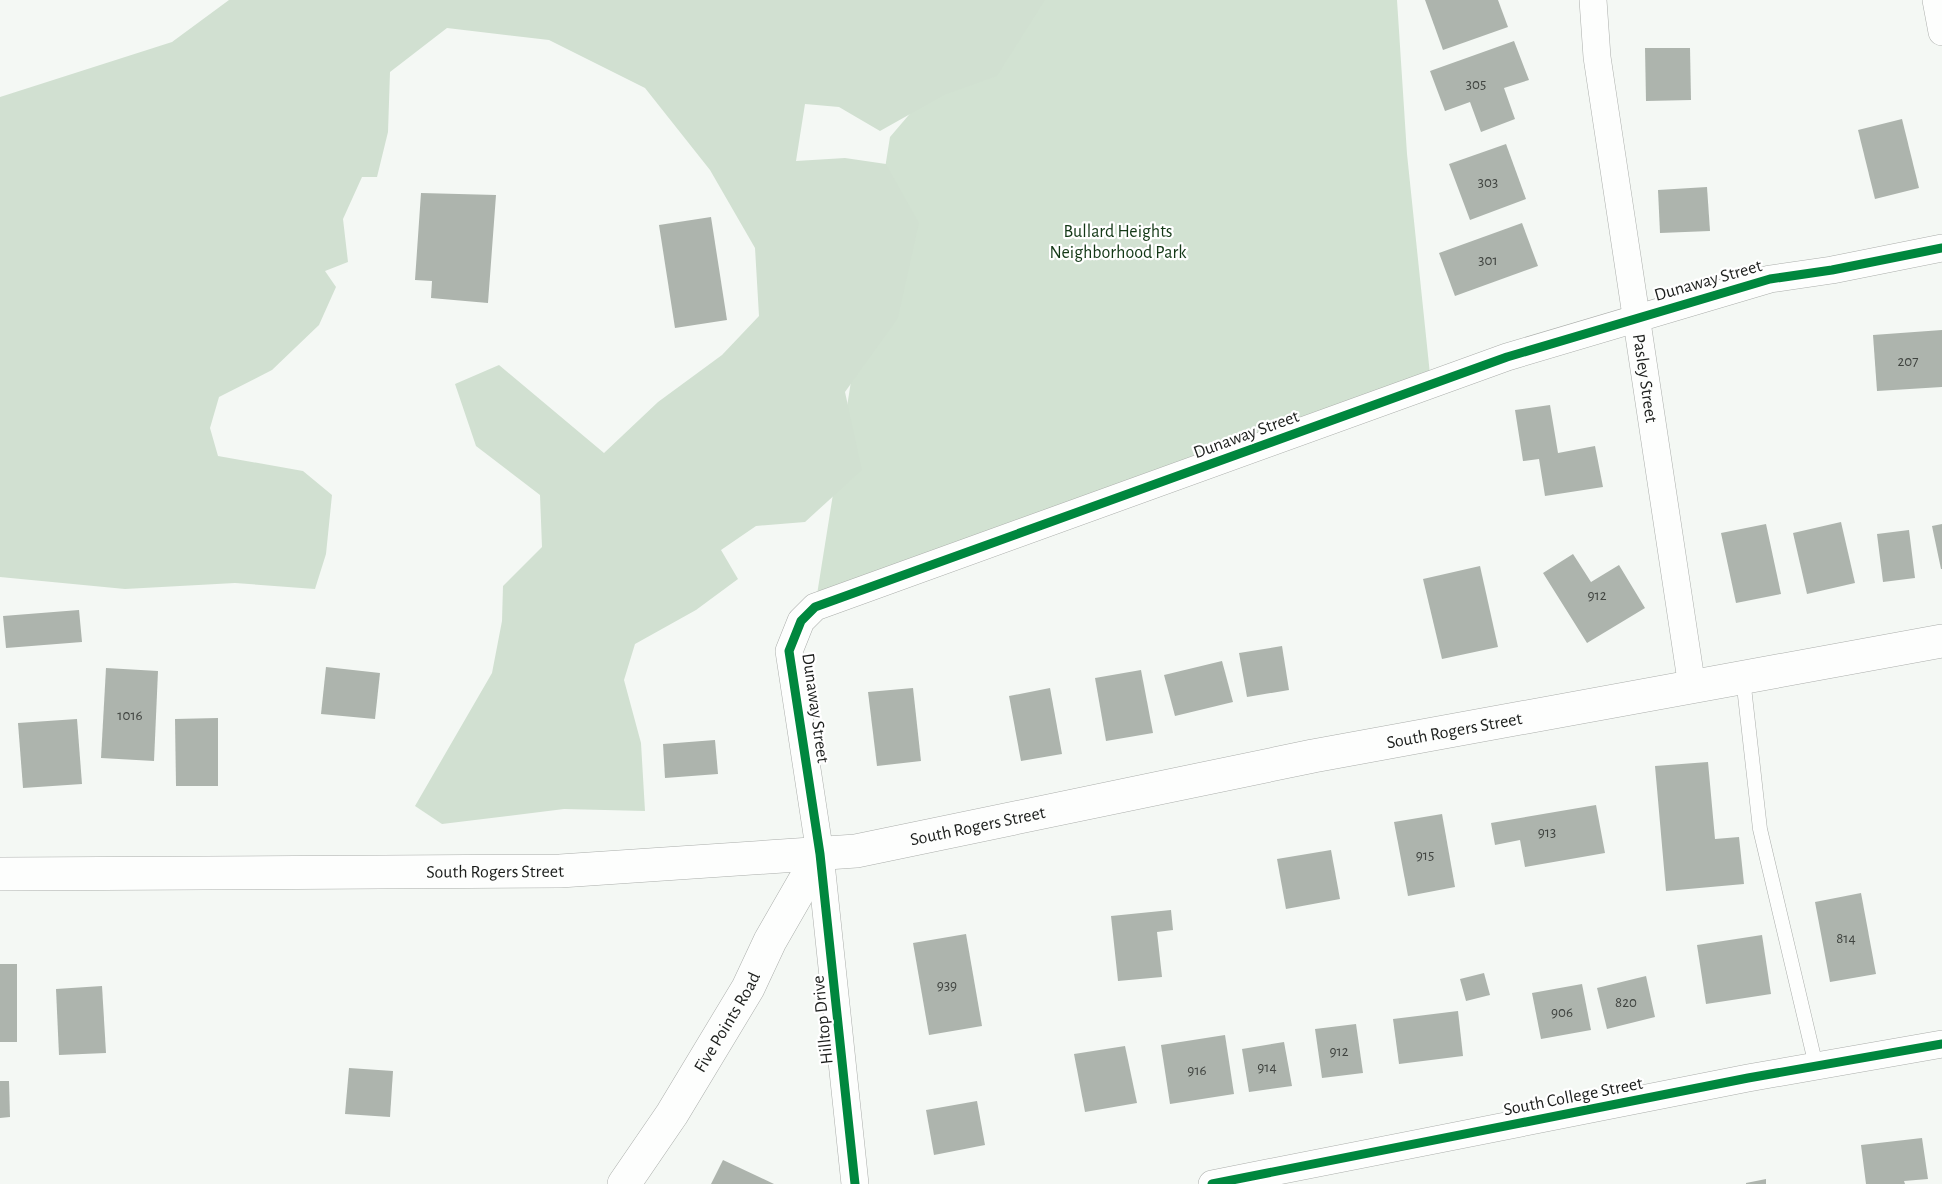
<svg xmlns="http://www.w3.org/2000/svg" width="1942" height="1184" font-family="'Alegreya Sans',sans-serif">
<style>
.green{fill:#d2e2d2}
.forest{fill:#d1e0d1}
.building{fill:#adb4ad}
.lines{fill:none;stroke-linecap:round;stroke-linejoin:round}
.lane-casing{stroke:#abaeab;stroke-width:15}
.street-casing{stroke:#abaeab;stroke-width:28}
.secondary-casing{stroke:#abaeab;stroke-width:34}
.lane{stroke:#fdfefd;stroke-width:14}
.street{stroke:#fdfefd;stroke-width:27}
.secondary{stroke:#fdfefd;stroke-width:33}
.cycleway-casing{stroke:#fff;stroke-width:13}
.cycleway{stroke:#00873e;stroke-width:9}
.labels{text-anchor:middle;stroke-width:4.5;stroke-linejoin:round;paint-order:stroke}
.number-label{font-size:15px;fill:#404440}
.park-label{font-size:18px;fill:#133816;stroke:#fff}
.street-label{font-size:18px;fill:#1c1e1c;stroke:#fff}
</style>
<rect width="100%" height="100%" fill="#f4f8f4"/>
<polygon class="green" points="1007,0 1397,0 1407,154 1431,384 815,607 890,137"/>
<polygon class="forest" points="229,0 1045,0 997,76 944,95 880,131 839,107 805,104 796,161 845,158 886,164 919,223 898,318 845,392 862,470 805,522 756,526 721,550 738,579 696,610 635,644 624,680 641,743 645,811 564,809 442,824 415,806 492,673 502,621 503,586 542,547 540,495 476,446 455,384 499,365 604,453 658,402 722,355 759,316 755,248 710,170 645,88 549,40 447,28 390,72 388,132 377,177 362,177 343,219 348,262 325,271 336,287 319,325 272,370 219,397 210,428 218,456 303,471 332,495 326,554 315,589 235,583 125,589 0,577 0,97 172,42"/>
<g class="building">
<polygon points="1425,0 1498,0 1508,27 1443,50"/>
<polygon points="1514,41 1529,80 1504,88 1515,119 1481,132 1470,102 1445,111 1430,71"/>
<polygon points="1645,48 1690,48 1691,100 1646,101"/>
<polygon points="1902,119 1919,188 1875,199 1858,130"/>
<polygon points="1506,144 1526,199 1470,220 1449,164"/>
<polygon points="1707,187 1710,231 1660,233 1658,190"/>
<polygon points="421,193 496,195 488,303 431,298 432,281 415,280"/>
<polygon points="711,217 727,320 675,328 659,225"/>
<polygon points="1522,223 1538,266 1455,296 1439,253"/>
<polygon points="1942,330 1942,387 1877,391 1873,335"/>
<polygon points="1550,405 1558,453 1595,446 1603,487 1545,496 1539,459 1523,461 1515,410"/>
<polygon points="1841,522 1855,583 1807,594 1793,533"/>
<polygon points="1766,524 1781,594 1736,603 1721,533"/>
<polygon points="1942,524 1942,569 1941,569 1932,526"/>
<polygon points="1909,530 1915,578 1883,582 1877,534"/>
<polygon points="1573,554 1591,582 1619,565 1645,608 1587,643 1543,573"/>
<polygon points="1480,566 1498,647 1442,659 1423,579"/>
<polygon points="79,610 82,642 6,648 3,616"/>
<polygon points="1282,646 1289,690 1247,697 1239,653"/>
<polygon points="1222,661 1233,702 1175,716 1164,675"/>
<polygon points="326,667 380,673 375,719 321,714"/>
<polygon points="106,668 158,671 154,761 101,758"/>
<polygon points="1141,670 1153,733 1106,741 1095,678"/>
<polygon points="913,688 921,761 877,766 868,692"/>
<polygon points="1050,688 1062,754 1021,761 1009,696"/>
<polygon points="218,718 218,786 176,786 175,719"/>
<polygon points="77,719 82,784 23,788 18,723"/>
<polygon points="715,740 718,774 665,778 663,744"/>
<polygon points="1708,762 1715,839 1739,837 1744,884 1666,891 1655,766"/>
<polygon points="1596,805 1605,853 1525,867 1520,840 1495,845 1491,823"/>
<polygon points="1442,814 1455,887 1408,896 1394,822"/>
<polygon points="1331,850 1340,899 1286,909 1277,859"/>
<polygon points="1861,893 1876,974 1830,982 1815,902"/>
<polygon points="1171,910 1173,930 1157,932 1162,977 1118,981 1111,916"/>
<polygon points="966,934 982,1026 929,1035 913,943"/>
<polygon points="1762,935 1771,994 1706,1004 1697,945"/>
<rect x="0" y="964" width="17" height="78"/>
<polygon points="1484,973 1490,995 1466,1001 1460,979"/>
<polygon points="1646,976 1655,1017 1607,1029 1597,988"/>
<polygon points="1582,984 1591,1030 1541,1039 1532,993"/>
<polygon points="102,986 106,1053 59,1055 56,989"/>
<polygon points="1458,1011 1463,1056 1399,1064 1393,1019"/>
<polygon points="1356,1024 1363,1073 1322,1078 1315,1029"/>
<polygon points="1225,1035 1234,1094 1170,1104 1161,1045"/>
<polygon points="1284,1042 1292,1086 1249,1092 1242,1049"/>
<polygon points="1125,1046 1137,1103 1085,1112 1074,1054"/>
<polygon points="349,1068 393,1071 390,1117 345,1114"/>
<polygon points="0,1081 9,1081 10,1117 0,1118"/>
<polygon points="977,1101 985,1145 934,1155 926,1110"/>
<polygon points="1922,1138 1928,1179 1904,1181 1905,1184 1866,1184 1861,1145"/>
<polygon points="723,1160 774,1184 711,1184"/>
<polygon points="1766,1179 1766,1184 1746,1184 1746,1183"/>
</g>
<g class="lines">
<defs>
<polyline id="lane" points="1743,678 1760,829 1816,1066"/>
<g id="street">
<path id="s1" d="M1593 0 1597 57 1692 687"/>
<polyline points="1936,0 1942,32"/>
<polyline points="855,1184 820,854 789,651 801,621 815,607 1507,357 1770,279 1832,270 1942,248"/>
<polyline points="1212,1184 1748,1078 1942,1044"/>
</g>
<g id="secondary">
<path id="s2" d="M0 874 560 871 856 851 1313 756 1942 641"/>
<path id="s3" d="M624 1184 672 1114 748 988 770 941 820 854"/>
</g>
</defs>
<use href="#lane" class="lane-casing"/>
<use href="#street" class="street-casing"/>
<use href="#secondary" class="secondary-casing"/>
<use href="#lane" class="lane"/>
<use href="#street" class="street"/>
<use href="#secondary" class="secondary"/>
<defs>
<g id="cycleway">
<polyline points="855,1184 820,854 789,651 801,621 815,607 1507,357 1770,279 1832,270 1942,248"/>
<polyline points="1212,1184 1748,1078 1942,1044"/>
</g>
</defs>
<use href="#cycleway" class="cycleway-casing"/>
<use href="#cycleway" class="cycleway"/>
</g>
<g class="labels">
<g class="number-label">
<text x="1476" y="89">305</text>
<text x="1488" y="187">303</text>
<text x="1488" y="265">301</text>
<text x="1908" y="366">207</text>
<text x="1597" y="600">912</text>
<text x="130" y="720">1016</text>
<text x="1547" y="837">913</text>
<text x="1425" y="860">915</text>
<text x="1846" y="943">814</text>
<text x="947" y="990">939</text>
<text x="1626" y="1007">820</text>
<text x="1562" y="1017">906</text>
<text x="1339" y="1056">912</text>
<text x="1267" y="1072">914</text>
<text x="1197" y="1075">916</text>
</g>
<g class="park-label">
<text x="1118" y="237">Bullard Heights<tspan x="1118" dy="21">Neighborhood Park</tspan></text>
</g>
<g class="street-label">
<text transform="translate(1708 280) rotate(-16)" y="6">Dunaway Street</text>
<text dy="6" stroke="none"><textPath href="#s1" startOffset="382">Pasley Street</textPath></text>
<text transform="translate(1246 434) rotate(-20)" y="6">Dunaway Street</text>
<text transform="translate(816 708) rotate(82)" y="6">Dunaway Street</text>
<text dy="6" stroke="none"><textPath href="#s2" startOffset="1467">South Rogers Street</textPath></text>
<text dy="6" stroke="none"><textPath href="#s2" startOffset="981">South Rogers Street</textPath></text>
<text dy="6" stroke="none"><textPath href="#s2" startOffset="495">South Rogers Street</textPath></text>
<text transform="translate(822 1020) rotate(-96)" y="6">Hilltop Drive</text>
<text dy="6" stroke="none"><textPath href="#s3" startOffset="192">Five Points Road</textPath></text>
<text transform="translate(1573 1096) rotate(-11)" y="6">South College Street</text>
</g>
</g>
</svg>
